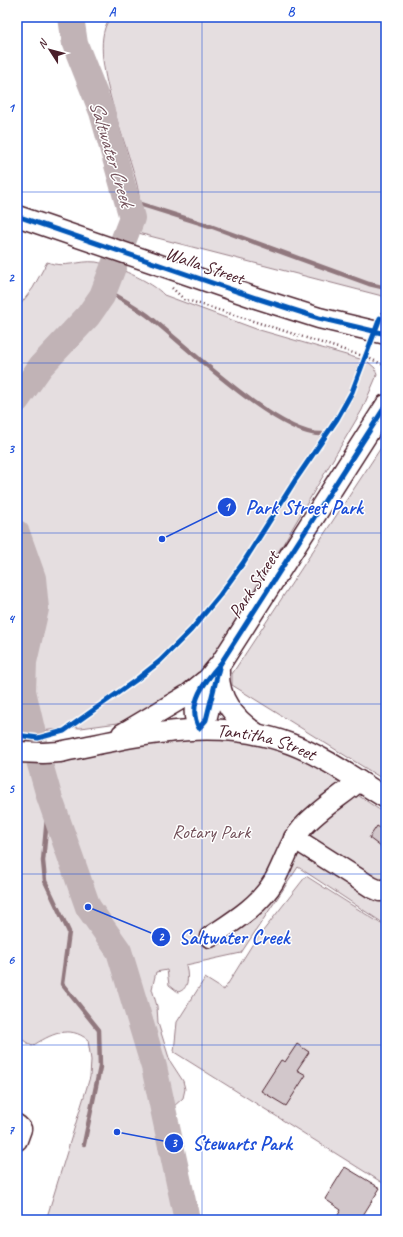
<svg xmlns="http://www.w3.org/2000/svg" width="403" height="1237" font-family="Caveat,sans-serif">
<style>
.green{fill:#e5dee0;stroke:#987e86}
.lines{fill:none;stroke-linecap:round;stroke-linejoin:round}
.stream{stroke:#91787e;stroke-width:4.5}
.river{stroke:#c1b3b6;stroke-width:26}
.building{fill:#d2c7cb;stroke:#4a1f2b}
.minor-casing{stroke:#4a1f2b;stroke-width:23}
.path{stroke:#4a1f2b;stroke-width:2.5;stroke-dasharray:1 3;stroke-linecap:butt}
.minor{stroke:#fff;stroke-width:20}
.cycleway-casing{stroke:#fff;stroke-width:8}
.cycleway{stroke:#0057b8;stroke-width:5}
.grid{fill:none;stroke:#1d4ed8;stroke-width:1;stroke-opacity:0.55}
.labels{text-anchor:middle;stroke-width:3;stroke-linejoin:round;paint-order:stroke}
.street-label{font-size:19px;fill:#4a1f2b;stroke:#fff}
.park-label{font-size:19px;fill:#714f58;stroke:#fff}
.water-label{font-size:20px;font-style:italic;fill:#74535c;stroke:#fff}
.leader{fill:none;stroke:#1d4ed8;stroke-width:1.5}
.callout-dot{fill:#1d4ed8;stroke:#fff;stroke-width:1.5}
.mark-label{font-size:12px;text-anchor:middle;font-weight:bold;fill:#fff}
.callout-label{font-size:20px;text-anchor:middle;font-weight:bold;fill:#1d4ed8;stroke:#fff;stroke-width:3;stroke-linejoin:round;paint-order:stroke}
.neatline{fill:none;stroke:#1d4ed8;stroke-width:1.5}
.grid-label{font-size:13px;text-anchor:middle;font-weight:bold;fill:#1d4ed8}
</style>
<rect width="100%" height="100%" fill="#fff"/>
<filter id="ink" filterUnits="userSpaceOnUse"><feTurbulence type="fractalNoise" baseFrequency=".025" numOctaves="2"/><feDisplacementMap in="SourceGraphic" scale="8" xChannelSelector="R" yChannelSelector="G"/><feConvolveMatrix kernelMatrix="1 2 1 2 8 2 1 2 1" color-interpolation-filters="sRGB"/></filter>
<g filter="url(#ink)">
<g class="green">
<path d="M111 17H386V297L138 233C139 221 141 208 139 196 134 155 82 50 111 17Z"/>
<path d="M47 262C65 269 78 260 96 262 114 265 153 282 164 295L256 329 367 361 375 368 377 375 362 410 223 646 210 663 190 683 156 705 118 723 81 728 65 727 61 729 18 733 17 309 33 288Z"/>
<polygon points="386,440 386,781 232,685 232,674"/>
<path d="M196 738C216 739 237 740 257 744 306 753 345 788 386 814V925L298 867 241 953 186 965C188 975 190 989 178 992L169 985 167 970 156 972 152 989 157 1006 158 1023 170 1061 183 1081 185 1089 183 1098 173 1107 167 1100 165 1094 149 1015 140 996 129 1001 155 1101 178 1220H46L90 1077 91 1060 88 1040C69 1024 50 1035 32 1046L17 1036V762L40 764 64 762 107 751 161 741Z"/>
<polygon points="306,876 386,927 386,1185 174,1052 177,1022 205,978 224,990 252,945"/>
</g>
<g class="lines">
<g class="stream">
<polyline points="127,200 210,226 369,284 386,288"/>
<path d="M104 289C120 298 137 307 151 318 186 346 279 436 322 434"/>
<polyline points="49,796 43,861 45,881 69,932 62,984 99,1030 100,1067 84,1144"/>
</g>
<g class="river">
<polyline points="17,400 41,366 88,316 102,296 132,218 102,112 75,44 71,17"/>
<polyline points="17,533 33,578 36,609 24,662 23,691 40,764 49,796 88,907 119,951 154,1067 187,1220"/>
</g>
</g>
<g class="building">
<polygon points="377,826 386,832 386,839 381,847 369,838"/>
<polygon points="297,1044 309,1052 297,1070 306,1075 286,1106 261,1091 281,1060 285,1062"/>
<polygon points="345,1167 380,1188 360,1220 335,1220 341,1210 325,1199"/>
</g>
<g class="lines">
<defs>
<g id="minor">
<polyline points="17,216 256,298 319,318 386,334"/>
<path d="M219 668 206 720 199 728C186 704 205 681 221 663L386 405"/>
<path d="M219 672C218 699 236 720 257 734"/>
<polyline points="122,734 189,694 205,681"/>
<path id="s1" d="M17 752 43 753 60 752C137 736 214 715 291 744 325 757 355 779 386 798"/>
<polyline points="294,838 371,887 380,891 386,889"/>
<path d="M210 937C234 921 259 906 274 881 284 863 289 843 303 827 319 809 340 797 359 781"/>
<polyline points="17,1125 21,1129 17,1140"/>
</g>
</defs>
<use href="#minor" class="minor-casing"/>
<g class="path">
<polyline points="172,288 184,299 366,357 386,366"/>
<polyline points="380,317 386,302"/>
</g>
<use href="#minor" class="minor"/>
<defs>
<g id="cycleway">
<polyline points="17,216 256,298 319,318 386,334"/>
<path d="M219 668 206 720 199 728C186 704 205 681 221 663L386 405"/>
<polyline points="17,735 38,738 64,731 136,680 160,661 191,630 220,595 243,563 296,479 337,419 352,392 380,318"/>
</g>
</defs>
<use href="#cycleway" class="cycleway-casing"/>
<use href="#cycleway" class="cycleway"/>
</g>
</g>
<path class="grid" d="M202 17V1220M17 192H386M17 363H386M17 533H386M17 704H386M17 874H386M17 1045H386"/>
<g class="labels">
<g class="street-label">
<text transform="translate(205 265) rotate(19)" y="7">Walla Street</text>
<text transform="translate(253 584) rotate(-57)" y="7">Park Street</text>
<text dy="7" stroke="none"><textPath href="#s1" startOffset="253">Tantitha Street</textPath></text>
</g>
<g class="park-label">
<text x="211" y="838">Rotary Park</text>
</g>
<g class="water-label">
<text transform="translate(112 153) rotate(73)" y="7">Saltwater Creek</text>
</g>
</g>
<path class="leader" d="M162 539L227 507M88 907L161 937M117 1132L174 1143"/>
<g class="callout-dot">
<circle cx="162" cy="539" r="4"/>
<circle cx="88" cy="907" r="4"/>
<circle cx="117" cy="1132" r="4"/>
<circle cx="227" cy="507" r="10"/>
<circle cx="161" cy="937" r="10"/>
<circle cx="174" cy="1143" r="10"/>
</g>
<g class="mark-label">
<text x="227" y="511">1</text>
<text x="161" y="941">2</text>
<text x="174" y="1147">3</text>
</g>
<g class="callout-label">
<text x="304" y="514">Park Street Park</text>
<text x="234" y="944">Saltwater Creek</text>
<text x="242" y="1150">Stewarts Park</text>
</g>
<rect width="403" height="1237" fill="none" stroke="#fff" stroke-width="44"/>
<g transform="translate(50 50) rotate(306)" stroke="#ffffff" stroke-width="3" paint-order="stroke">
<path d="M0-3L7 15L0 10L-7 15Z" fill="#4a1f2b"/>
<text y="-6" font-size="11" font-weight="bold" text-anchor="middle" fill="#4a1f2b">N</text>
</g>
<rect x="22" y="22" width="359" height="1193" class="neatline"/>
<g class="grid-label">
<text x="112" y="16">A</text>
<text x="291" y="16">B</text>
<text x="11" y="112">1</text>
<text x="11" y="282">2</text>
<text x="11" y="453">3</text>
<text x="11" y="623">4</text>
<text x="11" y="793">5</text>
<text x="11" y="964">6</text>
<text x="11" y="1134">7</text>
</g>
</svg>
